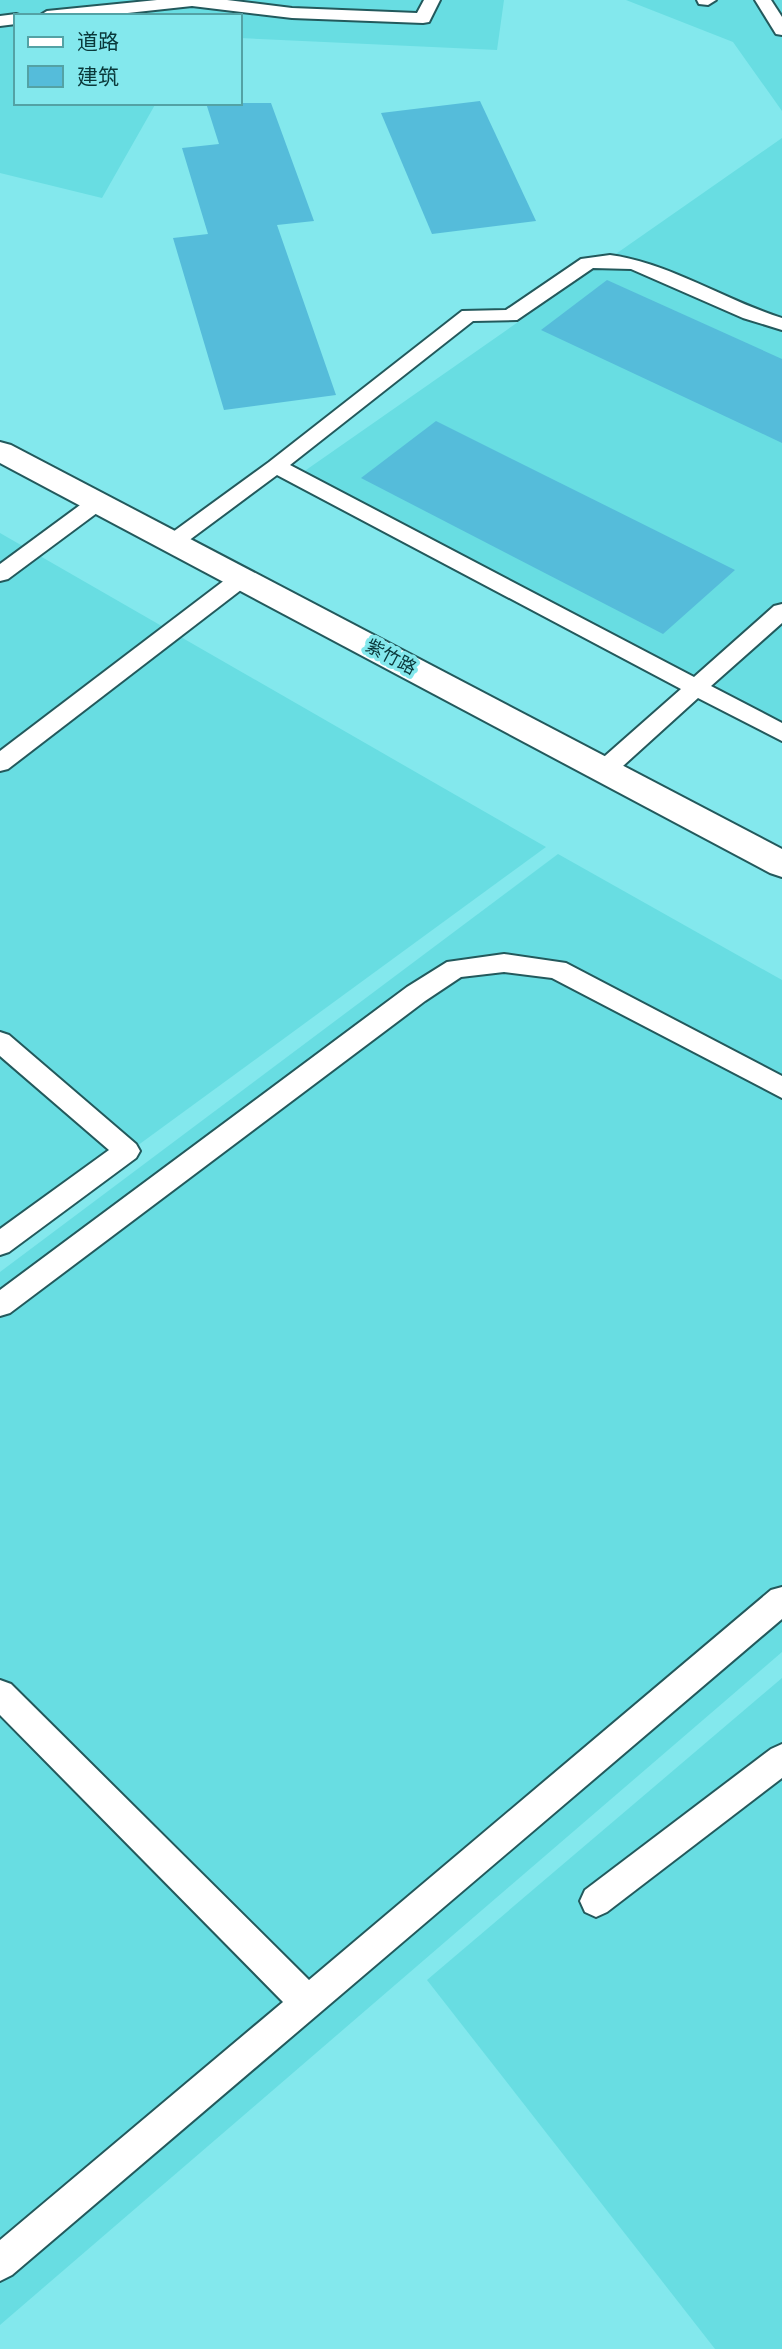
<svg xmlns="http://www.w3.org/2000/svg" width="782" height="2349" font-family="Rubik,'Noto Sans SC',sans-serif">
<style>
.built{fill:#68dde2}
.building{fill:#55bcda}
.lines{fill:none;stroke-linecap:round;stroke-linejoin:round}
.service-casing{stroke:#23595c;stroke-width:4}
.tertiary-casing{stroke:#23595c;stroke-width:4}
.service{fill:#fff;fill-rule:evenodd}
.tertiary{fill:#fff;fill-rule:evenodd}
.labels{text-anchor:middle;stroke-width:7;stroke-linejoin:round;paint-order:stroke}
.street-label{font-size:18px;fill:#0a383a;stroke:#83e8ed}
</style>
<rect width="100%" height="100%" fill="#83e8ed"/>
<g class="built">
<polygon points="0,0 504,0 497,50 240,38 240,16 16,16 16,103 156,103 102,198 0,173"/>
<polygon points="626,0 782,0 782,111 733,42"/>
<polygon points="782,138 782,732 296,477"/>
<polygon points="0,533 546,847 0,1246"/>
<polygon points="558,854 782,980 782,1652 0,2325 0,1272"/>
<polygon points="782,1678 782,2349 715,2349 427,1980"/>
</g>
<g class="building">
<polygon points="480,101 536,221 432,234 381,113"/>
<polygon points="206,103 271,103 314,221 277,225 336,395 224,410 173,238 208,234 182,148 219,144"/>
<polygon points="607,280 782,359 782,443 541,330"/>
<polygon points="436,421 735,570 663,634 361,478"/>
</g>
<g class="lines">
<defs>
<g id="service">
<polygon points="157,0 227,0 292,8 417,13 424,0 440,0 429,22 423,23 292,18 192,6 100,16 39,16 47,11"/>
<polygon points="697,0 716,0 708,5 699,4"/>
<polygon points="755,0 771,0 782,17 782,35 776,34"/>
<polygon points="16,14 22,16 16,16 16,24 0,26 0,16"/>
<path d="M610 255C670 263 724 300 782 318V330L743 318 631 269 593 268 517 320 473 321 290 465 694 677 774 606 782 604V623L711 686 782 723V741L698 698 613 775 605 777 597 775 594 769 597 763 681 689 277 475 180 547H166L162 542 166 537 269 462 462 311 506 310 581 259Z"/>
<polygon points="98,495 105,497 108,502 105,507 8,579 0,581 0,564 91,497"/>
<polygon points="242,571 250,573 253,578 250,583 8,769 0,771 0,751 234,573"/>
<polygon points="504,954 566,963 782,1076 782,1098 552,978 504,972 461,977 425,1001 10,1313 0,1316 0,1290 407,987 447,962"/>
<polygon points="0,1032 9,1035 136,1144 140,1151 136,1158 9,1252 0,1255 0,1229 109,1150 0,1056"/>
<polygon points="782,1587 782,1619 12,2275 0,2281 0,2240 283,2002 0,1715 0,1680 11,1684 309,1980 771,1590"/>
<polygon points="782,1744 782,1778 607,1912 596,1917 585,1912 580,1901 585,1890 771,1749"/>
</g>
<polygon id="tertiary" points="0,442 11,445 782,849 782,877 770,873 0,463"/>
</defs>
<use href="#service" class="service-casing"/>
<use href="#tertiary" class="tertiary-casing"/>
<use href="#service" class="service"/>
<use href="#tertiary" class="tertiary"/>
</g>
<g class="labels">
<g class="street-label">
<text transform="translate(391 657) rotate(28)" y="6">紫竹路</text>
</g>
</g>
<rect x="14" y="14" width="228" height="91" fill="#83e8ed" stroke="#53a2a5" stroke-width="2"/>
<rect x="28" y="37" width="35" height="10" fill="#ffffff" stroke="#53a2a5" stroke-width="2"/>
<text x="77" y="49" font-size="21" fill="#0a383a">道路</text>
<rect x="28" y="66" width="35" height="21" fill="#55bcda" stroke="#53a2a5" stroke-width="2"/>
<text x="77" y="84" font-size="21" fill="#0a383a">建筑</text>
</svg>
